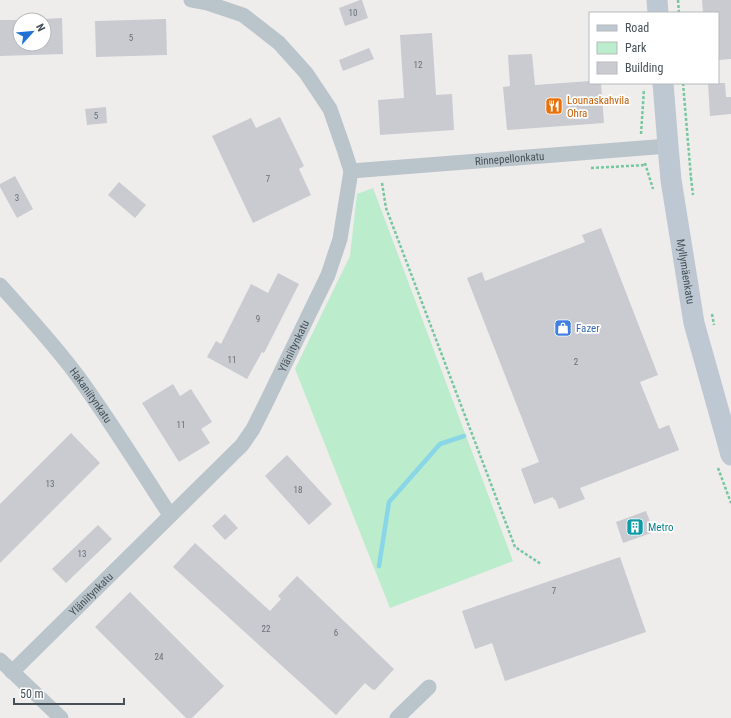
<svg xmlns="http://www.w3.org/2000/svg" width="731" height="718" font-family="'Roboto Condensed',sans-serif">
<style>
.green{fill:#bbeccc}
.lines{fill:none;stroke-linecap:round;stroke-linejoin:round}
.stream{stroke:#89d6e7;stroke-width:4.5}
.building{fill:#c9cbd1}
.path{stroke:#74c89d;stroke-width:2.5;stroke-dasharray:3 2;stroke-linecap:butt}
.street{stroke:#bac4cb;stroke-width:15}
.secondary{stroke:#bdc8d2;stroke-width:21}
.labels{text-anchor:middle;stroke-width:3.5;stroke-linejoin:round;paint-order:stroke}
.number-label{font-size:9px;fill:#666f76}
.food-label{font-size:11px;fill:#c56008;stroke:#fff;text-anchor:start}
.street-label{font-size:11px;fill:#455058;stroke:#fff}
.shop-label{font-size:11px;fill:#366cbe;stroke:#fff;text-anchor:start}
.culture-label{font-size:11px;fill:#0d838f;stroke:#fff;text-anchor:start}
</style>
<rect width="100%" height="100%" fill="#efecec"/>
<polygon class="green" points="373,188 513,561 390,608 295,369 350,256 357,194"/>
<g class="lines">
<polyline class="stream" points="379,566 389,502 440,444 464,436"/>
</g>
<g class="building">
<polygon points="360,0 362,0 368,18 345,26 339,8"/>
<polygon points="702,0 731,0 731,59 718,60 718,13 703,13"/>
<polygon points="62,18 63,54 0,56 0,20 20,20 20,44 44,44 44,19"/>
<polygon points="166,19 167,55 96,57 95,21"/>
<polygon points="432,33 436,95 452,94 454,130 380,135 378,100 404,98 400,35"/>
<polygon points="369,48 374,59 343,71 339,60"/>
<polygon points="532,54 535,85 590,81 590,83 601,83 604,123 507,130 503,87 510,86 508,55"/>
<polygon points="708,83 725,83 726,97 731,97 731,114 710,116"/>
<polygon points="106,107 107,123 87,125 85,109"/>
<polygon points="280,117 304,166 299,169 311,195 253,223 212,136 251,118 256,128"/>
<polygon points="15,176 33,209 17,218 0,187 0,184"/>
<polygon points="119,182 146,205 135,218 108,195"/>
<polygon points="601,228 658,375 640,382 659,429 669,425 679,450 580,488 585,499 559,509 555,499 554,500 553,497 534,504 521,469 539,462 467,278 482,272 485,281 585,242 582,235"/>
<polygon points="278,273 299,284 264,353 262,352 247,379 207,357 216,341 221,344 251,284 268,293"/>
<polygon points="173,384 180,396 191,389 212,422 201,429 210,443 179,462 142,403"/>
<polygon points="71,433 100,463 0,563 0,504"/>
<polygon points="287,455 332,504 309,525 265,476"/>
<polygon points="646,511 654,532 623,543 616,522"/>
<polygon points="225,514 238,528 225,540 212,526"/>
<polygon points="98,525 112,539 66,583 52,569"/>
<polygon points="195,543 270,611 281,599 278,596 297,576 394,669 375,690 374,689 373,690 365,683 336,715 173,567"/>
<polygon points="620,557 646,632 505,681 492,643 475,649 462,611"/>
<polygon points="130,592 224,686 192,718 186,718 95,627"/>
</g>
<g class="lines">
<g class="path">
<polyline points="678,0 679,13"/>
<polyline points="683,83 691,178 690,178"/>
<polyline points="641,134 644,89"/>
<polyline points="645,163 653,189"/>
<polyline points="591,168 646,165"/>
<polyline points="691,178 693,195"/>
<polyline points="382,183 386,208 515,547 541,564"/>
<polyline points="712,314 714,325"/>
<polyline points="718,468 731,503"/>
</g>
<g class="street">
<path id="s1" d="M351 171 668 146"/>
<path id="s2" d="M0 285C27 315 55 345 79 378 111 422 140 469 170 515"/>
<polyline points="0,660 61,718"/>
<path id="s3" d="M12 672 242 445 253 429 266 403 328 275 340 239 351 171 344 149 330 109 306 73 279 43 243 15 207 3 191 0"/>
<polyline points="397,718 429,687"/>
</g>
<g class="secondary">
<polyline points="657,0 658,13"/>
<path id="s4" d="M663 83 668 146 671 180 694 323 731 455"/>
</g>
</g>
<defs>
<symbol id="restaurant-square" viewBox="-11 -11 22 22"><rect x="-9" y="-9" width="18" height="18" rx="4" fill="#e8710a" stroke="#fff"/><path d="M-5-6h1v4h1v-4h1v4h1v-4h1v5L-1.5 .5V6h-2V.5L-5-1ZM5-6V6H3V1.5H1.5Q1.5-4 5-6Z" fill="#fff"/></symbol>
<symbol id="shop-square" viewBox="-11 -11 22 22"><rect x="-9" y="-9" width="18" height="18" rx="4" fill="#3f7fe0" stroke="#fff"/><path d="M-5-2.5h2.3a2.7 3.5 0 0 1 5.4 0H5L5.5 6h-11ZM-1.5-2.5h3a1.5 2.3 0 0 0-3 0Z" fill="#fff"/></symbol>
<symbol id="building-square" viewBox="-11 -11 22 22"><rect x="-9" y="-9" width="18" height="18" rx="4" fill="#0f9aa8" stroke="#fff"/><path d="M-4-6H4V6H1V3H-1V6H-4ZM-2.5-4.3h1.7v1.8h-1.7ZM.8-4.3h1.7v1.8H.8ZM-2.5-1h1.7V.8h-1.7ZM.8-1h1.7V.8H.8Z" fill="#fff"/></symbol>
</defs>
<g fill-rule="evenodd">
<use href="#restaurant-square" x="544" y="96" width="20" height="20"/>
<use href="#shop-square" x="553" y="318" width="20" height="20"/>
<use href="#building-square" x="625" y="517" width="20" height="20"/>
</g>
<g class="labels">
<g class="number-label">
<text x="353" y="16">10</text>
<text x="131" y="41">5</text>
<text x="418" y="68">12</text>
<text x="96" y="119">5</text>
<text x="268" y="182">7</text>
<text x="17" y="201">3</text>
<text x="258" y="322">9</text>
<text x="232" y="363">11</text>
<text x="576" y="365">2</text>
<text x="181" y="428">11</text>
<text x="50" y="487">13</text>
<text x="298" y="493">18</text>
<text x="82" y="557">13</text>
<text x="554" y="594">7</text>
<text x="266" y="632">22</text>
<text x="336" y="636">6</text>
<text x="159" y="660">24</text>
</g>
<g class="food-label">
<text x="567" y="104">Lounaskahvila<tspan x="567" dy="13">Ohra</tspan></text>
</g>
<g class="street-label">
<text dy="4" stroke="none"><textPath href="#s1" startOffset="159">Rinnepellonkatu</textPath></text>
<text dy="4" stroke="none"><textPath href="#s4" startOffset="190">Myllymäenkatu</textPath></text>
<text dy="4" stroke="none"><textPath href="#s3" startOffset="435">Yläniitynkatu</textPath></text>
<text dy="4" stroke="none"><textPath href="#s2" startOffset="143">Hakaniitynkatu</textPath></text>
<text dy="4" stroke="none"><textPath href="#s3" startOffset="111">Yläniitynkatu</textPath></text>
</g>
<g class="shop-label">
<text x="576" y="332">Fazer</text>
</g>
<g class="culture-label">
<text x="648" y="531">Metro</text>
</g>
</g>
<rect x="589" y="12" width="130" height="72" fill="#ffffff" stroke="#b5b9bc"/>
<rect x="597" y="25" width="20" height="6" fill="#bdc8d2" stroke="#b5b9bc"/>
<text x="625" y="32" font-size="12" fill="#455058">Road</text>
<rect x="597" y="42" width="20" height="12" fill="#bbeccc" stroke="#b5b9bc"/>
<text x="625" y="52" font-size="12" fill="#455058">Park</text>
<rect x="597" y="62" width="20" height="12" fill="#c9cbd1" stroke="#b5b9bc"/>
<text x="625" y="72" font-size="12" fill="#455058">Building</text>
<g transform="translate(32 32) rotate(63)"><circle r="19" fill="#ffffff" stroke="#b5b9bc"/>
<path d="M0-3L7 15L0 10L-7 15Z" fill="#2073d5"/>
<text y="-6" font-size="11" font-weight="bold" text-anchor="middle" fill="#455058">N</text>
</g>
<path d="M14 698v6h110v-6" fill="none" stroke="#455058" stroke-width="2"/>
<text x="20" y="698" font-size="12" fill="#455058" stroke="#ffffff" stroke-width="3" paint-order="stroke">50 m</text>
</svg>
